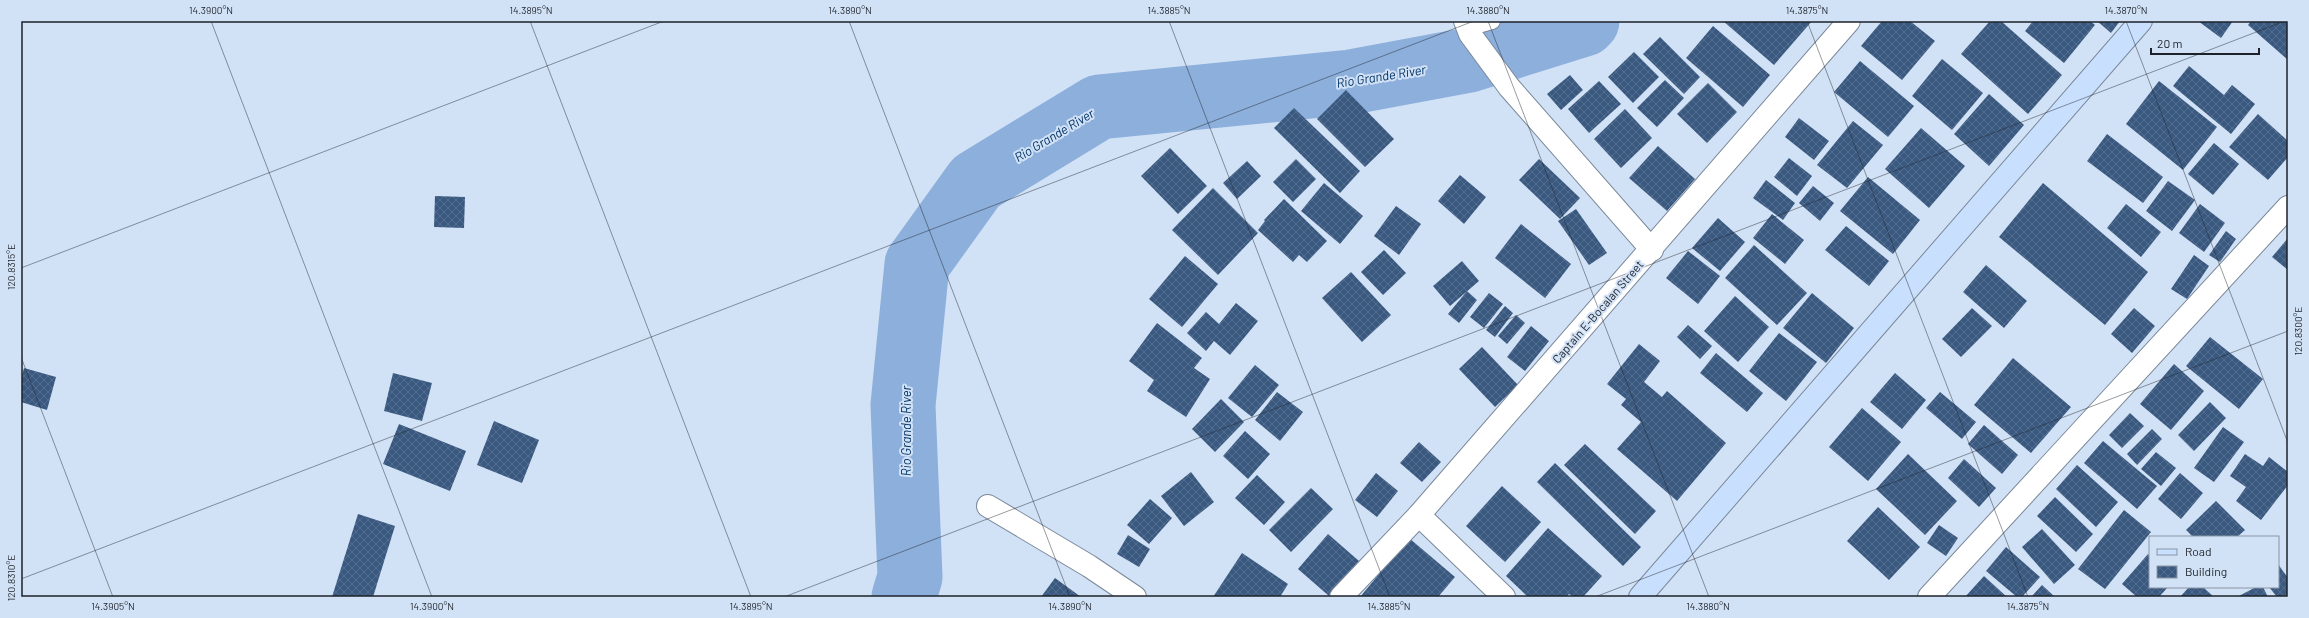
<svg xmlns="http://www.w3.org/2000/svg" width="2309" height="618" font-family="Barlow,sans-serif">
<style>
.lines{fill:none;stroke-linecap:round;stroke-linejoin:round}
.river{stroke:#8dafdb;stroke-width:65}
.building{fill:url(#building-cross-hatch)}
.lane-casing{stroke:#7a889a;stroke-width:18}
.street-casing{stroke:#7a889a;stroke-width:24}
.secondary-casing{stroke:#7a889a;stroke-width:24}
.lane{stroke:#fff;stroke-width:16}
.street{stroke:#fff;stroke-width:22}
.secondary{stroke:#c8e0fe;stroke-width:22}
.ticks{fill:none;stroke:#1d222a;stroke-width:1;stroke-opacity:0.45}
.labels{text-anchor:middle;stroke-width:4;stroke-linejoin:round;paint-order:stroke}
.street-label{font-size:12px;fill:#1d222a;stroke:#d2e2f6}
.water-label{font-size:13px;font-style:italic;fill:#013266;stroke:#d2e2f6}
.neatline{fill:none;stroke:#1d222a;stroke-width:1.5}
.ticks-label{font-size:10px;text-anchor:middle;fill:#1d222a}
</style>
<defs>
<pattern id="building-cross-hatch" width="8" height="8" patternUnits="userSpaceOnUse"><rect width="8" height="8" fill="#3a5980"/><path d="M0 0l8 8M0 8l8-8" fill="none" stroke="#546d8d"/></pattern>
</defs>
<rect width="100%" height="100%" fill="#d2e2f6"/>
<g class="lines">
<polyline class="river" points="904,597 910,577 903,405 917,264 976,182 1099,107 1351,82 1469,60 1584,24 1587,21"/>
</g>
<g class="building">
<polygon points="1723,21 1812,21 1774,65"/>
<polygon points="1882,21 1910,21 1935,41 1902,80 1861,46"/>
<polygon points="1990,21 2001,21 2062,75 2028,114 1961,54"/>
<polygon points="2033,21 2090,21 2095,25 2064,63 2025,31"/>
<polygon points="2097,21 2120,21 2111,33"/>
<polygon points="2198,21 2233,21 2221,38"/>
<polygon points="2251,21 2288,21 2288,60 2248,25"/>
<polygon points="1713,26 1770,75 1743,107 1686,58"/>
<polygon points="1660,37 1700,77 1684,94 1643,54"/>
<polygon points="1634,52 1659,77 1633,103 1608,77"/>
<polygon points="1942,59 1983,93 1952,130 1912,96"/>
<polygon points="1860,61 1914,106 1888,137 1834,92"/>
<polygon points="2189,66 2224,95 2232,85 2255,104 2231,134 2173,86"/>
<polygon points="1570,75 1583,90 1561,110 1547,94"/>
<polygon points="1665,80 1684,98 1657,127 1637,108"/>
<polygon points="1599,81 1621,104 1589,133 1568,109"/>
<polygon points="2159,81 2217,127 2183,170 2126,124"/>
<polygon points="1708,83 1737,112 1707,143 1677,114"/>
<polygon points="1346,90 1394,139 1365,167 1317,119"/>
<polygon points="1989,94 2024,125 1989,166 1954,134"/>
<polygon points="1294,108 1360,171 1340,193 1274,128"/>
<polygon points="1625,109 1652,138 1621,168 1594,139"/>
<polygon points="2258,114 2288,141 2288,157 2268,180 2229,147"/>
<polygon points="1799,118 1829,141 1814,160 1785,137"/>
<polygon points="1853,121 1883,145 1847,188 1817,165"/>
<polygon points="1921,128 1965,166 1929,208 1885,169"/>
<polygon points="2107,134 2163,177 2143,203 2087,161"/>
<polygon points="2214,143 2239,164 2213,195 2188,174"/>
<polygon points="1658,146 1695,179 1667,211 1629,178"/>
<polygon points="1170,148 1207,186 1178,214 1141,176"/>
<polygon points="1789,158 1812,176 1797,196 1774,177"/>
<polygon points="1296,159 1316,179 1293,202 1273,182"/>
<polygon points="1539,159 1580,198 1560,219 1519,180"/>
<polygon points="1247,161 1261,176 1237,199 1223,183"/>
<polygon points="1460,175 1486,197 1464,224 1438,201"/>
<polygon points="1868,177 1920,220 1893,254 1840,211"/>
<polygon points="1766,180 1795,203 1783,220 1753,198"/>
<polygon points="2168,181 2195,200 2172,231 2146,211"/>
<polygon points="1324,183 1363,216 1340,244 1301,211"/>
<polygon points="2043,183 2148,272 2105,325 1999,237"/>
<polygon points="1813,186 1834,203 1820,221 1799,203"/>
<polygon points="1213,188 1258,233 1218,275 1172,230"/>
<polygon points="435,196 465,197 464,228 434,227"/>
<polygon points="1284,199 1327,241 1307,262 1299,255 1293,262 1258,230 1265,221 1264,220"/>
<polygon points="2126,204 2161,232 2141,257 2107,228"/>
<polygon points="2200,204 2225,223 2204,252 2179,233"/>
<polygon points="1396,206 1421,224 1399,255 1374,236"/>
<polygon points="1576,209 1607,253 1589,265 1558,221"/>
<polygon points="1772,214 1804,240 1785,264 1753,238"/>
<polygon points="1718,218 1745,242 1720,271 1692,248"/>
<polygon points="1521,224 1571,264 1545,298 1495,258"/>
<polygon points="1846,226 1889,261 1869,286 1825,250"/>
<polygon points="2226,231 2236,239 2220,262 2209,255"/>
<polygon points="2288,238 2288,270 2272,257"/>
<polygon points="1754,245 1807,293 1777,325 1725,278"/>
<polygon points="1384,250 1406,273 1383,295 1361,272"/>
<polygon points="1688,251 1720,276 1698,304 1666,278"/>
<polygon points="2194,255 2209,266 2187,299 2171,289"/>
<polygon points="1185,256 1218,284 1182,327 1149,299"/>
<polygon points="1462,261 1479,281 1450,306 1433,286"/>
<polygon points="1986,265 2027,301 2004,328 1963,292"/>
<polygon points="1351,272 1391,315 1362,342 1322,298"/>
<polygon points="1467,291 1477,300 1459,323 1448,314"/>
<polygon points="1489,293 1503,304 1484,328 1470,317"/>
<polygon points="1812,293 1854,328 1826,363 1783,328"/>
<polygon points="1735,296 1769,327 1738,362 1704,331"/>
<polygon points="1236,303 1258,321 1230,355 1214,341 1206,351 1187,333 1206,312 1219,324"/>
<polygon points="1505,306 1513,313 1495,337 1486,330"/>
<polygon points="1972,308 1992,326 1961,357 1942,339"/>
<polygon points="2134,308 2155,326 2132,353 2111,334"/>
<polygon points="1516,315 1525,323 1507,344 1498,336"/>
<polygon points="1157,323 1202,358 1194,368 1210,379 1186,417 1147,391 1154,380 1129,361"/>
<polygon points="1688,325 1712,346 1700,359 1677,337"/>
<polygon points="1531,326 1549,341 1525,371 1507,357"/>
<polygon points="1779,333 1817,362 1786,401 1749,371"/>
<polygon points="2210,337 2263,379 2239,409 2186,366"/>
<polygon points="1639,344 1660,361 1644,382 1662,397 1667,391 1726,443 1677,501 1617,449 1641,422 1621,405 1626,399 1607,384"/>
<polygon points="1482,347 1518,385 1495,407 1459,369"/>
<polygon points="1716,353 1763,393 1747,412 1700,373"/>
<polygon points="2013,358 2071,407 2031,453 1974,405"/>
<polygon points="2174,364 2204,391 2171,430 2140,404"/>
<polygon points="1255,365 1279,385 1252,417 1228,398"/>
<polygon points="24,368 56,377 47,410 21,402 21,379"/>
<polygon points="393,373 432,383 422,421 384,411"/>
<polygon points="1895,373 1926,400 1902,429 1870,402"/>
<polygon points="1277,392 1303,412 1280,441 1255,420"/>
<polygon points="1940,392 1976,422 1962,439 1926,408"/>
<polygon points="1221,399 1244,422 1215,452 1192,429"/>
<polygon points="2210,402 2226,418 2194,451 2178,435"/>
<polygon points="1862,408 1901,442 1868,481 1829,447"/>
<polygon points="2130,413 2144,426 2122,448 2109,435"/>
<polygon points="494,421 539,440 522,483 477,465"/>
<polygon points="399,424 466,451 450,491 383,464"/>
<polygon points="1984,425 2018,455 2002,474 1968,444"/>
<polygon points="2223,427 2244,442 2214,482 2194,468"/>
<polygon points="2152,429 2162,439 2137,465 2127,454"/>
<polygon points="1245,431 1270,454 1248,479 1223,456"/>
<polygon points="2103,441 2157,486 2137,509 2084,463"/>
<polygon points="1419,442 1441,462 1422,482 1400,463"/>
<polygon points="1585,444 1656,511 1635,534 1564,465"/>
<polygon points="2156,452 2176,468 2161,486 2141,469"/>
<polygon points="1908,454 1957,501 1925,535 1876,489"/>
<polygon points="2245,454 2263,466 2269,457 2288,472 2288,485 2261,520 2236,501 2246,487 2230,476"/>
<polygon points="1964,459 1996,488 1979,507 1948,478"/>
<polygon points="1555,463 1641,547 1623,566 1537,482"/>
<polygon points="2077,465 2118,502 2096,527 2056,489"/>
<polygon points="1191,472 1214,502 1184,526 1161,496"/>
<polygon points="1376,473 1398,491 1377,517 1355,500"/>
<polygon points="2180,473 2203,493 2181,519 2158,499"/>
<polygon points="1257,475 1285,502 1264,525 1235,498"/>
<polygon points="1502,486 1541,522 1505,562 1466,526"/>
<polygon points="1311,488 1333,509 1291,552 1269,530"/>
<polygon points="2055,497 2093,534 2076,552 2037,516"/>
<polygon points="1150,499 1172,518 1149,544 1127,525"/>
<polygon points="2216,501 2245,530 2237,537 2193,537 2186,530"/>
<polygon points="1878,507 1920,547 1889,580 1847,541"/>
<polygon points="2124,510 2151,532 2105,589 2078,569"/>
<polygon points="358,514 395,526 373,597 332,597"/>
<polygon points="1939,525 1958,538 1946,556 1927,543"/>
<polygon points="1548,528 1602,576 1583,597 1573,597 1569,594 1566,597 1528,597 1506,576"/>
<polygon points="2042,529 2075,565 2054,584 2022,547"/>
<polygon points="1328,534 1359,561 1329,596 1298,569"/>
<polygon points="1128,535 1150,549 1139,567 1117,554"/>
<polygon points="1409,538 1455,577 1438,597 1360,597"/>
<polygon points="2006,547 2040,577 2022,597 2017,597 1986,571"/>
<polygon points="1242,553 1288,584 1280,597 1213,597"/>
<polygon points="2148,554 2150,556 2150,587 2168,587 2159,597 2137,597 2122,584"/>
<polygon points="2278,564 2288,578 2288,597 2277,597 2269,587 2278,587"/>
<polygon points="1984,576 2007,597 1965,597"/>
<polygon points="1055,578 1081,597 1041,597"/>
<polygon points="2042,585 2055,597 2031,597"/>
<polygon points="2189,587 2203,587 2214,597 2180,597"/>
<polygon points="2256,587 2263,587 2268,597 2237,597"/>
</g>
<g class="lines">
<defs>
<polyline id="lane" points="1467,28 1492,21"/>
<g id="street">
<polyline points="1465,21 1470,34 1509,87 1652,250"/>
<polyline points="988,506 1089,566 1135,597"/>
<polyline points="1419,515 1504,597"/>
<polyline points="1341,597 1419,515 1849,21"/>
<polyline points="1929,597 2288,207"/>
</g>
<polyline id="secondary" points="1640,597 2141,21"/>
</defs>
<use href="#lane" class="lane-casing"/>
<use href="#street" class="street-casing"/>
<use href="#secondary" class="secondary-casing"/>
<use href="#lane" class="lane"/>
<use href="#street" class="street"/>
<use href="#secondary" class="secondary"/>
</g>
<path class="ticks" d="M211 21 432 597M530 21 751 597M849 21 1070 597M1169 21 1390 597M1488 21 1709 597M1807 21 2028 597M2126 21 2288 443M21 268 664 21M21 357 113 597M21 579 1474 21M784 597 2285 21M1595 597 2288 331"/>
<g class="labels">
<g class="street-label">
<text transform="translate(1598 312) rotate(-49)" y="4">Captain E-Bocalan Street</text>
</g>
<g class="water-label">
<text transform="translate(1381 76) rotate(-9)" y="5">Rio Grande River</text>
<text transform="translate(1054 135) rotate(-31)" y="5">Rio Grande River</text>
<text transform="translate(906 431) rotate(-90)" y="5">Rio Grande River</text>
</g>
</g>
<rect width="2309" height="618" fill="none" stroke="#d2e2f6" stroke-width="44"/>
<rect x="2149" y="536" width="130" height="52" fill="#d2e2f6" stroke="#8a95a4"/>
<rect x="2157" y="549" width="20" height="6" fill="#c8e0fe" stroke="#8a95a4"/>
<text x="2185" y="556" font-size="12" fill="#1d222a">Road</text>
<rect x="2157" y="566" width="20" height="12" fill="url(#building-cross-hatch)" stroke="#8a95a4"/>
<text x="2185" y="576" font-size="12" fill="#1d222a">Building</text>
<path d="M2151 48v6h108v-6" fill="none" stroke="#1d222a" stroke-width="2"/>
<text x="2157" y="48" font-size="12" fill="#1d222a" stroke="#d2e2f6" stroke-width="3" paint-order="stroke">20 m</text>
<rect x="22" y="22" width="2265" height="574" class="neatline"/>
<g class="ticks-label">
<text x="211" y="14">14.3900°N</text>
<text x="531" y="14">14.3895°N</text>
<text x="850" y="14">14.3890°N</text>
<text x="1169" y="14">14.3885°N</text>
<text x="1488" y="14">14.3880°N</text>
<text x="1807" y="14">14.3875°N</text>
<text x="2126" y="14">14.3870°N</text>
<text transform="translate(11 267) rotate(-90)" y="4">120.8315°E</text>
<text transform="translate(2298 331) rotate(-90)" y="4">120.8300°E</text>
<text transform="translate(11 578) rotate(-90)" y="4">120.8310°E</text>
<text x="113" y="610">14.3905°N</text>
<text x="432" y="610">14.3900°N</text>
<text x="751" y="610">14.3895°N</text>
<text x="1070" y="610">14.3890°N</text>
<text x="1389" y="610">14.3885°N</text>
<text x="1708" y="610">14.3880°N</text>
<text x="2028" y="610">14.3875°N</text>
</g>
</svg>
